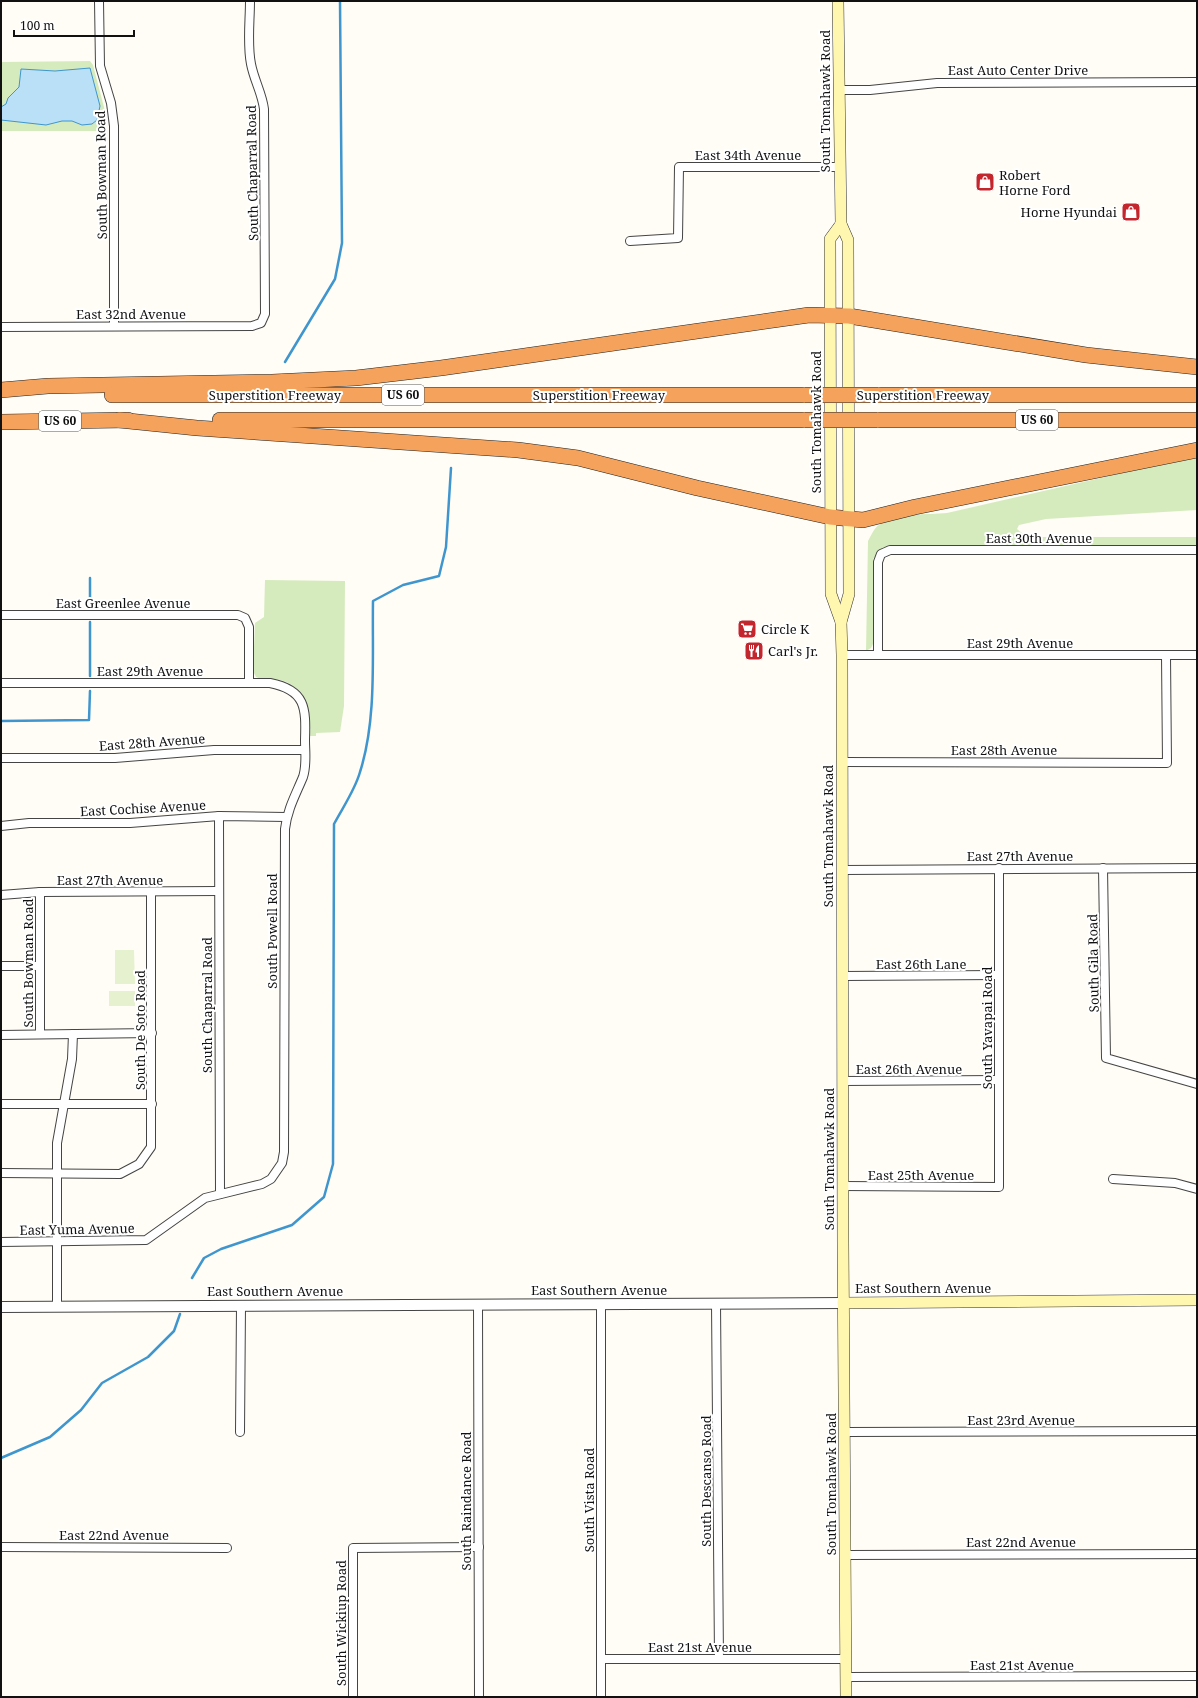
<svg xmlns="http://www.w3.org/2000/svg" width="1198" height="1698" font-family="'Noto Serif',serif">
<style>
.green{fill:#d5ebbd}
.pitch{fill:#e6f2cf}
.water{fill:#b9e0f7;stroke:#3f96cf}
.lines{fill:none;stroke-linecap:round;stroke-linejoin:round}
.stream{stroke:#3f96cf;stroke-width:2.5}
.minor-casing{stroke:#444;stroke-width:10}
.tertiary-casing{stroke:#444;stroke-width:12}
.secondary-casing{stroke:#333;stroke-width:12}
.motorway-casing{stroke:#222;stroke-width:16}
.minor{stroke:#fff;stroke-width:8}
.tertiary{stroke:#fff;stroke-width:10}
.secondary{stroke:#fff6b0;stroke-width:11}
.motorway{stroke:#f5a25d;stroke-width:15}
.motorway-bridge-casing{stroke:#222;stroke-width:16;stroke-linecap:butt}
.motorway-bridge{stroke:#f5a25d;stroke-width:15}
.labels{text-anchor:middle;stroke-width:4;stroke-linejoin:round;paint-order:stroke}
.shield{fill:#fff;stroke:#585858;stroke-width:1}
.shield-label{font-size:12px;font-weight:bold;fill:#111}
.street-label{font-size:13px;fill:#111;stroke:#fff}
.poi-label{font-size:13px;fill:#111;stroke:#fff;text-anchor:start}
</style>
<rect width="100%" height="100%" fill="#fffdf5"/>
<g class="green">
<polygon points="90,61 93,65 105,111 105,131 1,131 1,62"/>
<path d="M1197 456V510L1046 519 1019 525 1017 529 1027 537H1197V545L883 547 873 559V644L871 648 866 651 868 541C871 536 874 528 879 525 895 512 928 515 947 513Z"/>
<path d="M265 580 345 581 344 706 340 732 316 733V736H310C311 712 307 687 280 680 272 678 263 680 256 677L253 671 255 623 264 617Z"/>
</g>
<g class="pitch">
<polygon points="115,950 134,950 135,984 115,984"/>
<rect x="109" y="991" width="26" height="15"/>
</g>
<polygon class="water" points="90,68 100,106 97,120 92,124 82,125 72,121 62,121 46,125 1,120 1,107 6,104 8,98 19,87 21,69 55,71"/>
<g class="lines">
<g class="stream">
<polyline points="285,362 335,279 342,243 340,1"/>
<polyline points="90,578 90,607"/>
<polyline points="90,622 90,676"/>
<polyline points="1,721 89,720 90,691"/>
<path d="M192 1278 204 1258 221 1249 292 1225 324 1197 333 1164 334 824C343 807 355 790 360 772 377 719 372 655 373 601L403 585 439 576 446 547 451 468"/>
<polyline points="1,1458 50,1437 81,1410 102,1383 148,1357 174,1331 180,1314"/>
</g>
<defs>
<g id="minor">
<polyline points="99,1 100,66 111,103 114,126 114,326"/>
<polyline points="839,90 870,90 937,83 1197,82"/>
<polyline points="630,241 678,238 679,167 839,167"/>
<path d="M1 327 252 326 261 323 265 314 264 109C262 93 254 80 251 64 247 44 250 21 250 1"/>
<polyline points="1,615 238,615 245,618 249,627 249,683"/>
<polyline points="842,655 1197,655"/>
<polyline points="878,655 878,562 881,554 890,550 1197,550"/>
<path d="M1 683H270C306 690 306 708 305 740 305 752 307 765 303 777 296 794 287 810 285 829L284 1152 282 1163 271 1179 262 1184 205 1198 146 1240 1 1242"/>
<polyline points="1,758 115,758 214,750 305,750"/>
<polyline points="842,762 1167,763 1166,656"/>
<polyline points="219,816 220,1194"/>
<polyline points="1,826 29,823 130,823 219,816 286,817"/>
<polyline points="1103,868 1106,1058 1197,1084"/>
<polyline points="843,870 1197,868"/>
<polyline points="40,892 40,1034"/>
<polyline points="1,895 40,892 219,891"/>
<polyline points="1,966 40,966"/>
<polyline points="843,976 999,975"/>
<polyline points="1,1035 152,1033"/>
<polyline points="843,1081 999,1080"/>
<polyline points="1,1104 152,1104"/>
<polyline points="1,1173 120,1174 139,1164 151,1147 151,892"/>
<polyline points="1113,1179 1175,1183 1197,1189"/>
<polyline points="843,1186 999,1187 999,868"/>
<polyline points="716,1303 719,1659"/>
<polyline points="478,1304 479,1697"/>
<polyline points="57,1306 57,1143 72,1059 73,1034"/>
<polyline points="240,1432 241,1306"/>
<polyline points="845,1432 1197,1431"/>
<polyline points="1,1547 227,1548"/>
<polyline points="846,1555 1197,1554"/>
<polyline points="601,1659 846,1659"/>
<polyline points="846,1677 1197,1676"/>
<polyline points="353,1697 353,1548 479,1547"/>
<polyline points="601,1697 601,1304"/>
</g>
<polyline id="tertiary" points="1,1307 843,1303"/>
<g id="secondary">
<polyline points="838,1 841,224 848,240 849,594 841,622"/>
<polyline points="841,224 830,239 831,594 841,622 842,655 843,1242 846,1697"/>
<polyline points="843,1303 1197,1300"/>
</g>
<g id="motorway">
<polyline points="1,390 48,386 272,382 356,378 441,368 809,315 849,316 1086,355 1197,367"/>
<polyline points="112,395 805,395"/>
<polyline points="878,395 1197,395"/>
<polyline points="119,420 197,428 518,450 578,458 697,488 830,517 863,520 915,507 1197,450"/>
<polyline points="220,420 805,420"/>
<polyline points="877,420 1197,420"/>
<polyline points="1,422 128,420"/>
</g>
</defs>
<use href="#minor" class="minor-casing"/>
<use href="#tertiary" class="tertiary-casing"/>
<use href="#secondary" class="secondary-casing"/>
<use href="#motorway" class="motorway-casing"/>
<use href="#minor" class="minor"/>
<use href="#tertiary" class="tertiary"/>
<use href="#secondary" class="secondary"/>
<use href="#motorway" class="motorway"/>
<defs>
<g id="motorway-bridge">
<polyline points="805,395 878,395"/>
<polyline points="805,420 877,420"/>
</g>
</defs>
<use href="#motorway-bridge" class="motorway-bridge-casing"/>
<use href="#motorway-bridge" class="motorway-bridge"/>
</g>
<defs>
<symbol id="shop-square" viewBox="-11 -11 22 22"><rect x="-9" y="-9" width="18" height="18" rx="4" fill="#c4262e" stroke="#fff"/><path d="M-5-2.5h2.3a2.7 3.5 0 0 1 5.4 0H5L5.5 6h-11ZM-1.5-2.5h3a1.5 2.3 0 0 0-3 0Z" fill="#fff"/></symbol>
<symbol id="supermarket-square" viewBox="-11 -11 22 22"><rect x="-9" y="-9" width="18" height="18" rx="4" fill="#c4262e" stroke="#fff"/><path d="M-6-5.5h2.5l.6 2H6L4.5 2H-2.5L-4.4-4H-6ZM-1.5 3.2a1.3 1.3 0 1 0 .1 0ZM3 3.2a1.3 1.3 0 1 0 .1 0Z" fill="#fff"/></symbol>
<symbol id="restaurant-square" viewBox="-11 -11 22 22"><rect x="-9" y="-9" width="18" height="18" rx="4" fill="#c4262e" stroke="#fff"/><path d="M-5-6h1v4h1v-4h1v4h1v-4h1v5L-1.5 .5V6h-2V.5L-5-1ZM5-6V6H3V1.5H1.5Q1.5-4 5-6Z" fill="#fff"/></symbol>
</defs>
<g fill-rule="evenodd">
<use href="#shop-square" x="974" y="171" width="22" height="22"/>
<use href="#shop-square" x="1120" y="201" width="22" height="22"/>
<use href="#supermarket-square" x="736" y="618" width="22" height="22"/>
<use href="#restaurant-square" x="743" y="640" width="22" height="22"/>
</g>
<g class="labels">
<g class="shield">
<rect x="382" y="385" width="42" height="20" rx="3"/>
<rect x="1016" y="410" width="42" height="20" rx="3"/>
<rect x="39" y="411" width="42" height="20" rx="3"/>
</g>
<g class="shield-label">
<text x="403" y="399">US 60</text>
<text x="1037" y="424">US 60</text>
<text x="60" y="425">US 60</text>
</g>
<g class="street-label">
<text x="1018" y="75">East Auto Center Drive</text>
<text transform="translate(825 101) rotate(-90)" y="5">South Tomahawk Road</text>
<text x="748" y="160">East 34th Avenue</text>
<text transform="translate(252 173) rotate(-91)" y="5">South Chaparral Road</text>
<text transform="translate(101 175) rotate(-91)" y="5">South Bowman Road</text>
<text x="131" y="319">East 32nd Avenue</text>
<text x="275" y="400">Superstition Freeway</text>
<text x="599" y="400">Superstition Freeway</text>
<text x="923" y="400">Superstition Freeway</text>
<text transform="translate(816 422) rotate(-90)" y="5">South Tomahawk Road</text>
<text x="1039" y="543">East 30th Avenue</text>
<text x="123" y="608">East Greenlee Avenue</text>
<text x="1020" y="648">East 29th Avenue</text>
<text x="150" y="676">East 29th Avenue</text>
<text transform="translate(152 742) rotate(-4)" y="5">East 28th Avenue</text>
<text x="1004" y="755">East 28th Avenue</text>
<text transform="translate(143 808) rotate(-3)" y="5">East Cochise Avenue</text>
<text transform="translate(828 836) rotate(-90)" y="5">South Tomahawk Road</text>
<text x="1020" y="861">East 27th Avenue</text>
<text x="110" y="885">East 27th Avenue</text>
<text transform="translate(272 931) rotate(-90)" y="5">South Powell Road</text>
<text transform="translate(28 963) rotate(-90)" y="5">South Bowman Road</text>
<text transform="translate(1093 963) rotate(-91)" y="5">South Gila Road</text>
<text x="921" y="969">East 26th Lane</text>
<text transform="translate(207 1005) rotate(-90)" y="5">South Chaparral Road</text>
<text transform="translate(987 1028) rotate(-90)" y="5">South Yavapai Road</text>
<text transform="translate(140 1030) rotate(-90)" y="5">South De Soto Road</text>
<text x="909" y="1074">East 26th Avenue</text>
<text transform="translate(829 1159) rotate(-90)" y="5">South Tomahawk Road</text>
<text x="921" y="1180">East 25th Avenue</text>
<text transform="translate(77 1229) rotate(-1)" y="5">East Yuma Avenue</text>
<text x="923" y="1293">East Southern Avenue</text>
<text x="599" y="1295">East Southern Avenue</text>
<text x="275" y="1296">East Southern Avenue</text>
<text x="1021" y="1425">East 23rd Avenue</text>
<text transform="translate(706 1481) rotate(-90)" y="5">South Descanso Road</text>
<text transform="translate(831 1484) rotate(-90)" y="5">South Tomahawk Road</text>
<text transform="translate(589 1500) rotate(-90)" y="5">South Vista Road</text>
<text transform="translate(466 1501) rotate(-90)" y="5">South Raindance Road</text>
<text x="114" y="1540">East 22nd Avenue</text>
<text x="1021" y="1547">East 22nd Avenue</text>
<text transform="translate(341 1623) rotate(-90)" y="5">South Wickiup Road</text>
<text x="700" y="1652">East 21st Avenue</text>
<text x="1022" y="1670">East 21st Avenue</text>
</g>
<g class="poi-label">
<text x="999" y="180">Robert<tspan x="999" dy="15">Horne Ford</tspan></text>
<text x="1117" y="217" text-anchor="end">Horne Hyundai</text>
<text x="761" y="634">Circle K</text>
<text x="768" y="656">Carl's Jr.</text>
</g>
</g>
<rect width="1198" height="1698" fill="none" stroke="#111111" stroke-width="4"/>
<path d="M14 30v6h120v-6" fill="none" stroke="#111111" stroke-width="2"/>
<text x="20" y="30" font-size="12" fill="#111111" stroke="#ffffff" stroke-width="3" paint-order="stroke">100 m</text>
</svg>
